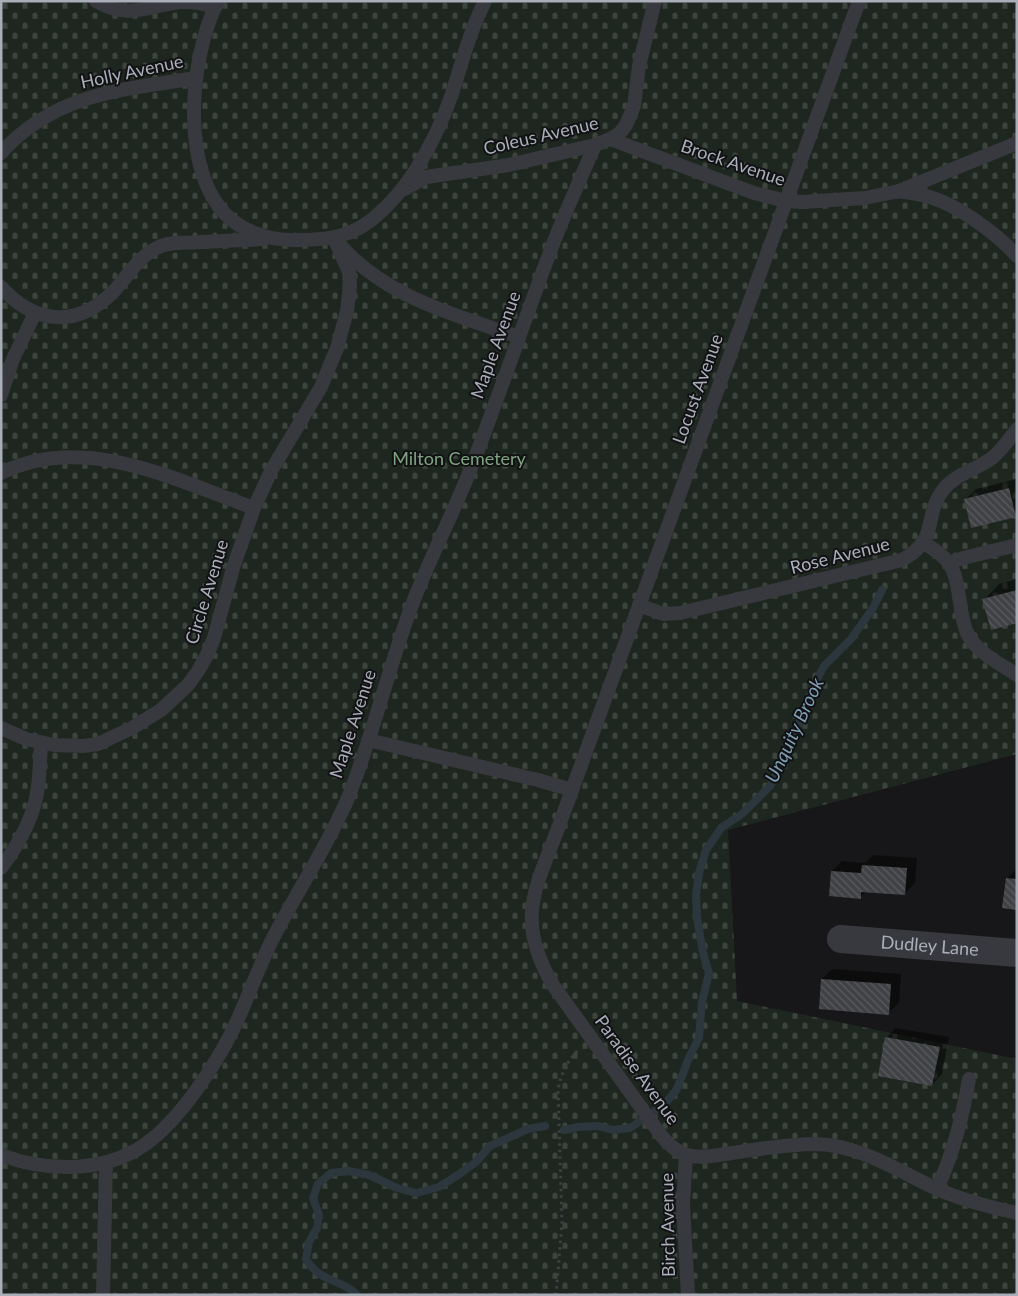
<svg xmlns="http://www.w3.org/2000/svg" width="1018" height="1296" font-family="Lato,sans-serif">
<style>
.cemetery{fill:url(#cemetery-stones)}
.shadow{fill:#0007}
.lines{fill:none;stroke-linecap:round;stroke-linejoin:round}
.stream{stroke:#2c363d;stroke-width:8}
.building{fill:url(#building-back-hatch)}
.path{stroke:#3e4045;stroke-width:3;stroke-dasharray:2.5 4;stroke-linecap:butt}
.service{stroke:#38393e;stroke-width:14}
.minor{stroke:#38393e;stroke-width:28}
.labels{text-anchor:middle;stroke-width:4;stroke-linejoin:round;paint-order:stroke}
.street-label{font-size:18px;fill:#a9aeb9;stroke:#121214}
.park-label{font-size:18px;fill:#7fa480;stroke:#121214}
.water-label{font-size:19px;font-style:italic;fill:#7f9eb4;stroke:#121214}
</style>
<defs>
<pattern id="cemetery-stones" width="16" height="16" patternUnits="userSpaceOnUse" patternTransform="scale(1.25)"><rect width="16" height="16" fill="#1e271f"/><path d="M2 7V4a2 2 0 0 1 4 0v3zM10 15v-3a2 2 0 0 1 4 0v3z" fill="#3c443d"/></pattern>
<pattern id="building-back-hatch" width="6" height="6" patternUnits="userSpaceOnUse" patternTransform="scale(1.25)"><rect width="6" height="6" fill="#414246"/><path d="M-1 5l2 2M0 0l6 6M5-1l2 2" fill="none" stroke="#5a5b5f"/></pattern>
</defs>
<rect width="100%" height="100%" fill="#171719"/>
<polygon class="cemetery" points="1,1 1017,1 1017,754 728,830 737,1001 1017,1059 1017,1295 1,1295"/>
<g class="shadow">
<polygon points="1017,479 1017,515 972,526 966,499 976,489"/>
<polygon points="1017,579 1017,622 984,600 999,584"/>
<polygon points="873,855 917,858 915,883 905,893 867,891 860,897 832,871 842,861 866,863"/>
<polygon points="1017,869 1017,909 1007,878"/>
<polygon points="832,969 901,974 899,1003 888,1013 822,979"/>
<polygon points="896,1028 949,1037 942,1074 932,1085 886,1038"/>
</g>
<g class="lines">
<g class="stream">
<polyline points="564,1130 579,1127 598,1126 613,1130 630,1128 665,1104 677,1089 690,1055 699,1038 702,1002 709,973 703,953 697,918 696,895 699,873 706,850 722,827 742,814 770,786 786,756 813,687 824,666 851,639 873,608 882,590"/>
<path d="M357 1295C341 1278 321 1284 306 1259L309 1242 317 1228 319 1215 313 1198 318 1184 331 1173 349 1171 369 1175 397 1188 416 1193 439 1187 458 1175 476 1162 490 1146 528 1129 545 1126"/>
</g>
</g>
<g class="building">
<polygon points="1009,488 1016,517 971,528 964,499"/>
<polygon points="1017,590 1017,623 991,630 982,599"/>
<polygon points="862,865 907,868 905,895 861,892 861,899 829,896 831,871 861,873"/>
<polygon points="1006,878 1017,879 1017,910 1002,908"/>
<polygon points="821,979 891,984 889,1015 819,1009"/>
<polygon points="885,1037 940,1047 932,1086 878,1076"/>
</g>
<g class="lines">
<path class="path" d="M556 1295 562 1223 558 1090C561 1074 566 1063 578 1050"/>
<g class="service">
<path d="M96 1C128 20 148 6 180 2 192 1 204 4 215 7"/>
<path d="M218 1C189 57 178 178 233 221 253 236 277 241 301 240 329 240 353 236 375 217 412 186 436 139 452 94 462 62 470 31 485 1"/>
<path d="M859 1 560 823C536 888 514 919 553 985L660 1134C667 1143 676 1152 687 1155 701 1159 718 1155 732 1153 760 1149 788 1144 816 1144 860 1145 898 1171 937 1189 962 1200 989 1207 1017 1213"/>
<polyline points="610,139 754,193 786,201 802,202 865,198 899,191 1017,143"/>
<path d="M1 153C55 93 122 90 196 78"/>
<polyline points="405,189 426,177 509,165 595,145 610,139 620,133 626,125 634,106 639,66 655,1"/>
<path d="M899 191C910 193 920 194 930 197 959 206 996 233 1017 256"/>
<path d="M341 246C387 298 456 315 519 337"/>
<path d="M1 287C35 325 78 328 114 291 128 276 138 257 157 248 170 241 188 243 202 242 223 241 243 240 264 239"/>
<polyline points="1,395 13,359 35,313"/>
<path d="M1 473C84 432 175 480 254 508"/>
<path d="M924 543C932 548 942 554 948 562 961 578 958 613 967 633 977 653 999 663 1017 675"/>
<polyline points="949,563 963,558 1017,545"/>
<path d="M639 605 663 614 680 613 902 560C941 538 922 518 943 490 955 474 976 470 992 458 1002 450 1009 439 1017 429"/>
<polyline points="1,728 26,739 54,745 83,746 98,744 132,728 161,710 188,685 198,671 207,655 214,638 233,568 254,508 271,471 321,387 337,348 347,311 350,286 349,272 334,238"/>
<polyline points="368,740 538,780 572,790"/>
<path d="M1 868C19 844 35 816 38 786 40 772 40 757 41 743"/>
<path d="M1 1155C49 1173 110 1173 151 1140 186 1112 224 1053 241 1012 251 989 260 965 271 942 295 894 327 848 348 798 372 738 387 674 409 613 427 563 452 517 471 468 500 394 525 318 553 244 566 210 581 178 595 145"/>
<polyline points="686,1155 683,1204 688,1295"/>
<path d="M937 1189C952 1156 963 1115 969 1079"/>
<polyline points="103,1295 106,1162"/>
</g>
<path class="minor" id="s1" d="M841 939 1017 953"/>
</g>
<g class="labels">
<g class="street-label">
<text transform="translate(132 72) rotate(-12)" y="6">Holly Avenue</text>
<text transform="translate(541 136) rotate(-13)" y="6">Coleus Avenue</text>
<text transform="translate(733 163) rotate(19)" y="6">Brock Avenue</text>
<text transform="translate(496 345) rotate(-70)" y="6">Maple Avenue</text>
<text transform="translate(698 389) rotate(-70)" y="6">Locust Avenue</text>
<text transform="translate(840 556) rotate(-14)" y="6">Rose Avenue</text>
<text transform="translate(207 592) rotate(-73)" y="6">Circle Avenue</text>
<text transform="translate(353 724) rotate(-72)" y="6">Maple Avenue</text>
<text dy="6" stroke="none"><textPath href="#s1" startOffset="89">Dudley Lane</textPath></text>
<text transform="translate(637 1070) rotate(54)" y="6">Paradise Avenue</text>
<text transform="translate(668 1225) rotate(-91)" y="6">Birch Avenue</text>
</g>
<g class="park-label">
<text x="459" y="465">Milton Cemetery</text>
</g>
<g class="water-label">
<text transform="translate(794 730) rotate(-65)" y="7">Unquity Brook</text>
</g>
</g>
<rect width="1018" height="1296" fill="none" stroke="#a9aeb9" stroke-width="5"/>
</svg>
